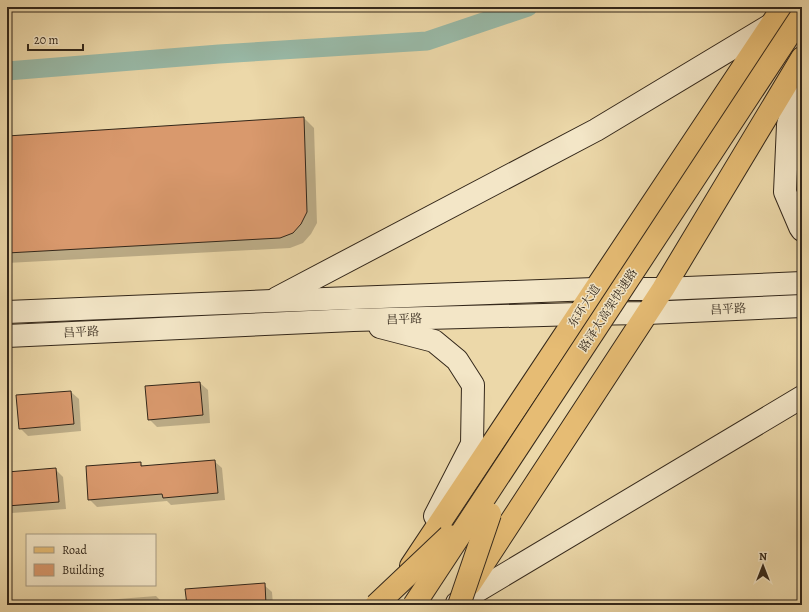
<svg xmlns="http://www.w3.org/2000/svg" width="809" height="612" font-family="Alegreya,'Noto Serif SC',serif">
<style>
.shadow{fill:#0003}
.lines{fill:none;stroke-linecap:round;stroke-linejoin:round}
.canal{stroke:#99baa8;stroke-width:19}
.building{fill:#d9996d;stroke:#33271a}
.secondary-casing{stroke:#33271a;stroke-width:24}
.primary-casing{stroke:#33271a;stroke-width:24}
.secondary{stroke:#f3e6c7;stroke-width:22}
.primary{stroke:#e6bc74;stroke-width:22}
.trunk-bridge-casing{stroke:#33271a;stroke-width:24;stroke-linecap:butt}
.trunk-bridge{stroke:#e6bc74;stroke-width:22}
.labels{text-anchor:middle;stroke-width:3;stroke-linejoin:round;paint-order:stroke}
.street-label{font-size:12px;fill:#33271a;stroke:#f3e6c7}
</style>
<rect width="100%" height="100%" fill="#ecd8a9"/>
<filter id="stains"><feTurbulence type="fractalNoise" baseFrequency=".005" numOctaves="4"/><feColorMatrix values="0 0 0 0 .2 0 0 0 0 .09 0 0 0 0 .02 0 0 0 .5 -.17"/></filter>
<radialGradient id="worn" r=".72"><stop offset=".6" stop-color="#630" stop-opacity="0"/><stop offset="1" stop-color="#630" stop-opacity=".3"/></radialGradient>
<g class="shadow">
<polygon points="304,118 314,128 317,223 311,234 303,243 290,248 7,263 7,137"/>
<polygon points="200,383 208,390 210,423 157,427 149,419 146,387"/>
<polygon points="71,392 79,399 81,431 28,436 20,428"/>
<polygon points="214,461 222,468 225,500 171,505 167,501 97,507 89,499 140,463 144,467"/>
<polygon points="56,470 63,477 66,509 12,513 7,509 7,473"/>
<polygon points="264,585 272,592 273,605 188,605"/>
<polygon points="156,596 163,603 164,605 27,605 80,601 81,602"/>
</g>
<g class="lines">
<polyline class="canal" points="7,71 219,54 427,41 528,7"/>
</g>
<g class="building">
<polygon points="304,117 307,212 301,224 293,233 280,238 7,253 7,136"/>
<polygon points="200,382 203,415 148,420 145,386"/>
<polygon points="71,391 74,424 19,429 16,395"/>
<polygon points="215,460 218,493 163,498 162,494 88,500 86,466 141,462 141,466"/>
<polygon points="56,468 59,502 7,506 7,472"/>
<polygon points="265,583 266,605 187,605 185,589"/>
</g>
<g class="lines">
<defs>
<g id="secondary">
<polyline points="802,74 788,125 785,192 800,227 802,230"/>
<polyline points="277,298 596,130 769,26"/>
<polyline points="7,312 272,301 594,289 663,289 802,283"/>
<polyline points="380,327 434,341 457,360 473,385 472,444 435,516"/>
<polyline points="7,336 353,320 579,314 647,313 802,306"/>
<polyline points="457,603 802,397"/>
</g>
<g id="primary">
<polyline points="411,566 783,7"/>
<polyline points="470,584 663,289 802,58"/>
</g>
</defs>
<use href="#secondary" class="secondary-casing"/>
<use href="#primary" class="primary-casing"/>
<use href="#secondary" class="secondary"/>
<use href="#primary" class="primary"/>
<defs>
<g id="trunk-bridge">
<polyline points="376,605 449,536"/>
<polyline points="414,605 802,15"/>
<polyline points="459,605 490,514"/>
</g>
</defs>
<use href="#trunk-bridge" class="trunk-bridge-casing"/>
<use href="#trunk-bridge" class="trunk-bridge"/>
</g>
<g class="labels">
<g class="street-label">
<text transform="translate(584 306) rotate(-57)" y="4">东环大道</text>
<text transform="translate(728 309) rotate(-3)" y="4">昌平路</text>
<text transform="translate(608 310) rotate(-57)" y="4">路泽太高架快速路</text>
<text transform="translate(404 319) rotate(-2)" y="4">昌平路</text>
<text transform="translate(81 332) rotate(-3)" y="4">昌平路</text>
</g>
</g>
<rect width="809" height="612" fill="none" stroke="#ecd8a9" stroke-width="24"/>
<rect x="8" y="8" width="793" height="596" fill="none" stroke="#33271a" stroke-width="2"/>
<rect x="12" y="12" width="785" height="588" fill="none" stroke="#33271a"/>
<rect x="26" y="534" width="130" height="52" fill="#f3e6c7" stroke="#a69a82"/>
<rect x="34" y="547" width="20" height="6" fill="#e6bc74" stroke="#a69a82"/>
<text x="62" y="554" font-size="12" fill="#33271a">Road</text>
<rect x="34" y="564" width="20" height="12" fill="#d9996d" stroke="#a69a82"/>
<text x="62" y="574" font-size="12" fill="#33271a">Building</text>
<g transform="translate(763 566)" stroke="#f3e6c7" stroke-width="3" paint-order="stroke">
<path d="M0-3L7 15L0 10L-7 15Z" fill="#33271a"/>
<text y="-6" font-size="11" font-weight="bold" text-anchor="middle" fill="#33271a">N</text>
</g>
<path d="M28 44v6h55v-6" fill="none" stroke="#33271a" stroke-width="2"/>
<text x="34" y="44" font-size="12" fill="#33271a" stroke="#f3e6c7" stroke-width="3" paint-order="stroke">20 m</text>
<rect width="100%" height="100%" filter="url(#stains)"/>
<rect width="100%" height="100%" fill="url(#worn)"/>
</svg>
